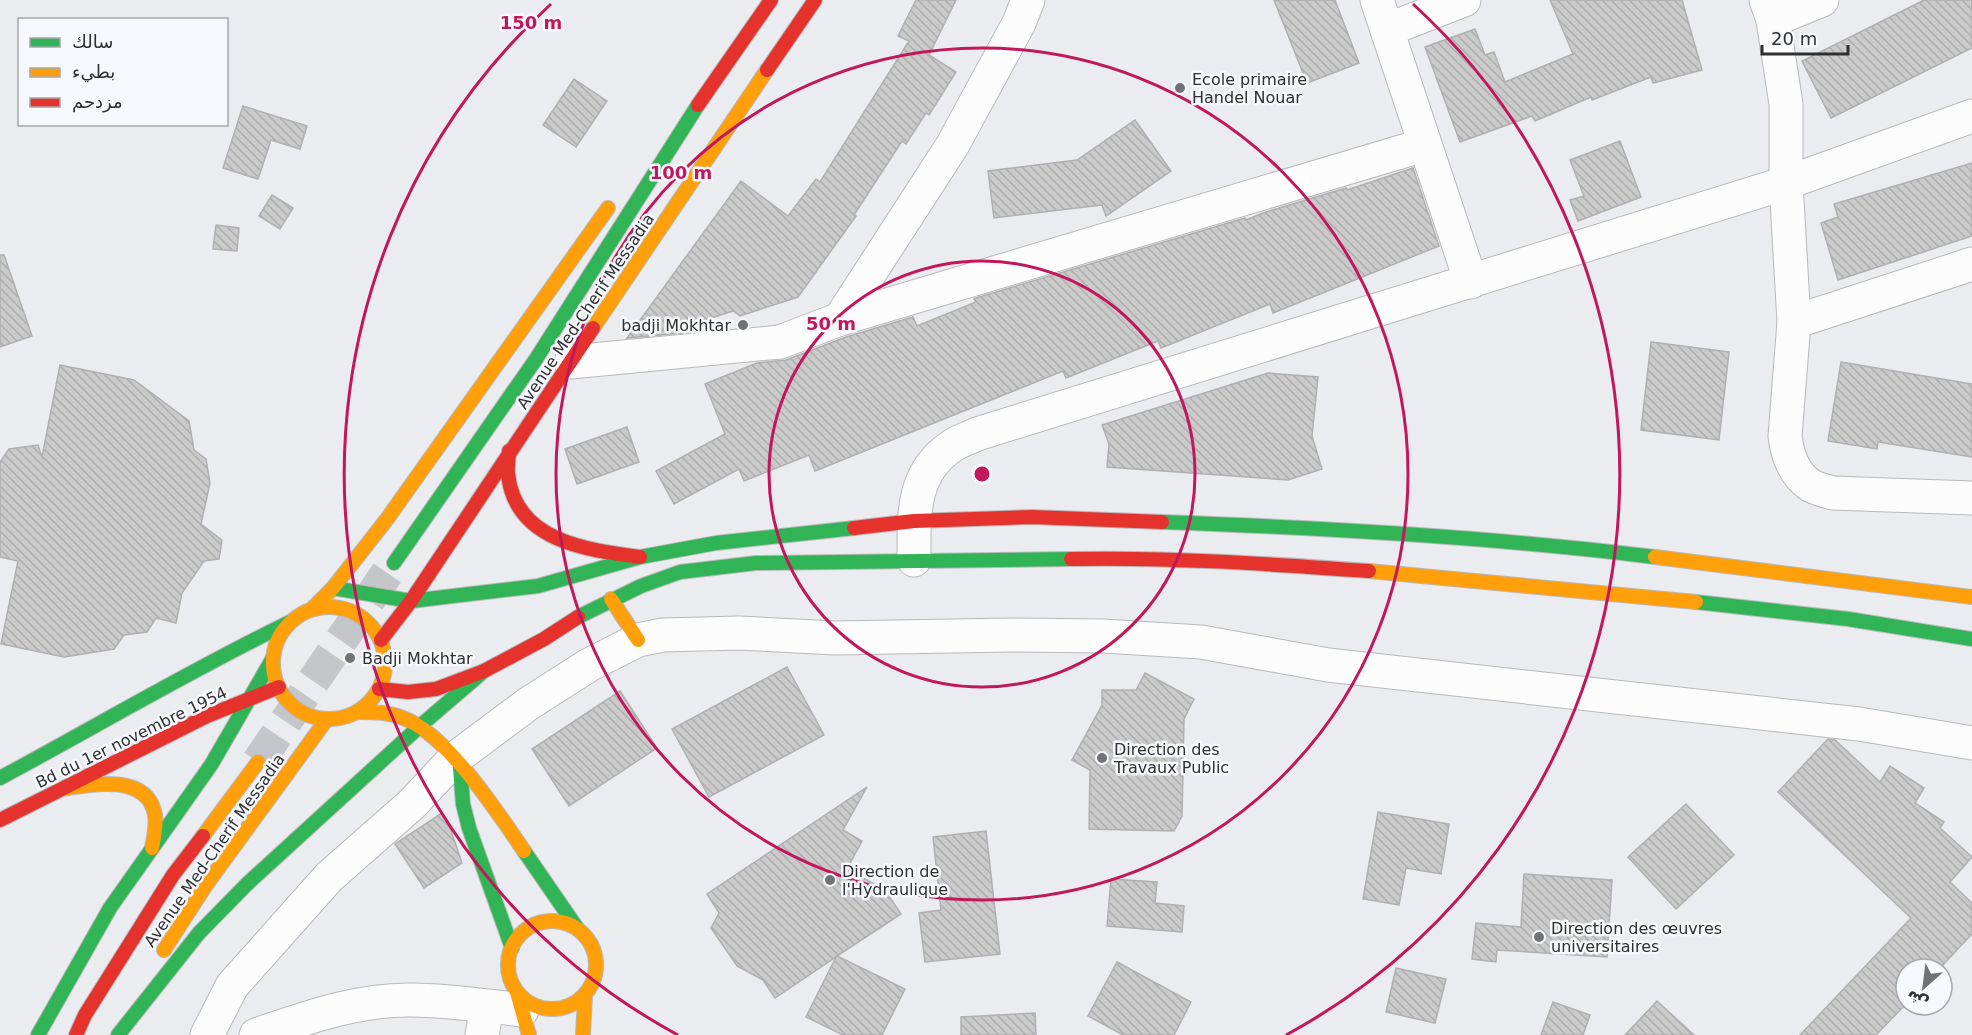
<svg xmlns="http://www.w3.org/2000/svg" width="1972" height="1035" font-family="'DejaVu Sans','Noto Naskh Arabic',sans-serif">
<style>
.building{fill:url(#building-back-hatch);stroke:#b0b0b1;stroke-width:1.5}
.lines{fill:none;stroke-linecap:round;stroke-linejoin:round}
.highway-tunnel{stroke:#c5c6c9;stroke-width:33;stroke-dasharray:33 16;stroke-linecap:butt}
.street-casing{stroke:#b8b9bb;stroke-width:35}
.fast-casing{stroke:#b8b9bb;stroke-width:16}
.slow-casing{stroke:#b8b9bb;stroke-width:16}
.jam-casing{stroke:#b8b9bb;stroke-width:16}
.street{stroke:#fcfcfd;stroke-width:33}
.fast{stroke:#30b455;stroke-width:14}
.slow{stroke:#ff9f0a;stroke-width:14}
.jam{stroke:#e5322d;stroke-width:14}
.ring{fill:none;stroke:#c2185b;stroke-width:3}
.poi-dot{fill:#707274;stroke:#f6f8fd;stroke-width:2}
.labels{text-anchor:middle;stroke-width:5;stroke-linejoin:round;paint-order:stroke}
.poi-label{font-size:16px;fill:#2f3032;stroke:#f6f8fd;text-anchor:start}
.street-label{font-size:16px;fill:#2f3032;stroke:#f6f8fd}
.centre{fill:#c2185b;stroke:#f6f8fd;stroke-width:3}
.ring-label{font-size:18px;text-anchor:middle;font-weight:bold;fill:#c2185b;stroke:#f6f8fd;stroke-width:5;stroke-linejoin:round;paint-order:stroke}
</style>
<defs>
<pattern id="building-back-hatch" width="6" height="6" patternUnits="userSpaceOnUse" patternTransform="scale(1.5)"><rect width="6" height="6" fill="#cacacb"/><path d="M-1 5l2 2M0 0l6 6M5-1l2 2" fill="none" stroke="#aeaeaf"/></pattern>
</defs>
<rect width="100%" height="100%" fill="#eaecef"/>
<g class="building">
<polygon points="916,0 956,0 929,55 956,72 929,115 926,113 906,144 902,141 854,215 856,216 798,297 740,316 733,311 699,322 692,332 627,338 741,181 788,216 816,179 820,182 909,41 898,36"/>
<polygon points="1274,0 1335,0 1359,63 1307,83"/>
<polygon points="1550,0 1682,0 1702,70 1653,83 1651,77 1592,100 1591,97 1535,121 1532,116 1460,142 1425,47 1475,29 1485,55 1494,52 1505,82 1573,54"/>
<polygon points="1924,0 1972,0 1972,48 1831,118 1802,61"/>
<polygon points="574,79 607,101 576,147 543,125"/>
<polygon points="243,106 307,126 300,149 271,140 258,179 223,168"/>
<polygon points="1135,120 1171,171 1106,216 1102,205 994,218 988,171 1077,160"/>
<polygon points="1620,141 1641,197 1578,221 1570,200 1584,196 1570,160"/>
<polygon points="1972,163 1972,236 1838,280 1821,223 1838,217 1834,204"/>
<polygon points="1413,168 1439,246 1273,313 1270,304 1161,348 1158,341 1066,378 1063,371 815,471 809,455 744,481 739,469 674,504 656,471 725,434 705,384 757,363 786,360 846,337 913,317 917,326 976,302 974,299 979,297 1245,218 1246,220 1263,213 1346,188 1347,190"/>
<polygon points="272,195 293,208 280,229 259,216"/>
<polygon points="216,225 239,228 237,251 213,249"/>
<polygon points="0,255 4,255 32,336 0,347"/>
<polygon points="1651,342 1729,352 1719,440 1641,430"/>
<polygon points="1841,362 1972,384 1972,457 1878,442 1877,449 1828,441"/>
<polygon points="60,365 134,380 189,421 194,450 206,459 210,483 201,524 222,540 219,559 204,561 182,593 176,623 156,618 147,632 124,635 114,649 64,657 1,644 18,561 0,557 0,462 9,449 38,445 42,457"/>
<polygon points="1268,373 1318,377 1312,436 1322,469 1288,480 1107,467 1109,444 1102,425"/>
<polygon points="627,427 639,462 577,484 565,449"/>
<polygon points="787,667 824,735 709,797 672,729"/>
<polygon points="1145,673 1194,699 1184,719 1182,816 1174,831 1089,829 1090,770 1072,760 1102,705 1102,690 1136,690"/>
<polygon points="620,691 657,748 569,806 532,749"/>
<polygon points="1828,739 1835,740 1880,782 1890,766 1924,788 1915,803 1944,822 1940,828 1972,857 1950,882 1972,903 1972,934 1939,969 1906,969 1906,1004 1876,1035 1800,1035 1911,918 1778,792"/>
<polygon points="867,787 843,830 862,841 847,869 885,890 901,914 837,956 905,989 882,1035 843,1035 806,1017 836,957 775,998 763,980 737,966 711,928 719,913 707,894"/>
<polygon points="1686,804 1734,855 1676,909 1628,857"/>
<polygon points="1378,812 1449,824 1441,874 1406,868 1399,905 1363,899"/>
<polygon points="442,813 449,825 462,863 424,888 395,844"/>
<polygon points="986,831 1000,954 925,962 919,913 941,910 933,837"/>
<polygon points="1524,874 1612,880 1607,957 1497,950 1496,962 1472,959 1476,923 1521,927"/>
<polygon points="1111,879 1157,882 1155,903 1184,906 1182,932 1107,926"/>
<polygon points="1117,962 1191,1002 1174,1035 1123,1035 1088,1016"/>
<polygon points="1396,968 1446,979 1435,1023 1386,1012"/>
<polygon points="1657,1001 1694,1035 1625,1035"/>
<polygon points="1553,1002 1590,1015 1583,1035 1541,1035"/>
<polygon points="1035,1013 1036,1035 961,1035 961,1017"/>
</g>
<g class="lines">
<polyline class="highway-tunnel" points="258,762 394,563"/>
<defs>
<g id="street">
<polyline points="1377,0 1471,282"/>
<path d="M1766 0 1773 20 1786 104V183L1794 322 1785 436C1787 454 1794 474 1810 485 1816 489 1826 491 1833 493L1972 498"/>
<polyline points="1773,20 1822,0"/>
<polyline points="1387,30 1464,0"/>
<polyline points="840,319 952,146 1019,23 1028,0"/>
<polyline points="1794,322 1972,264"/>
<polyline points="571,362 780,342 840,319 1424,145"/>
<path d="M914 560C914 517 911 473 952 446 959 441 969 438 977 434L1786 183 1972 116"/>
<polyline points="207,1035 232,986 329,877 412,804 453,760 528,704 589,665 638,640 663,635 739,633 836,638 1011,635 1103,636 1201,642 1328,665 1859,724 1972,743"/>
<path d="M256 1035C306 1018 358 999 412 1000 448 1000 486 1006 522 1010"/>
<polyline points="482,1035 487,1007"/>
</g>
<g id="fast">
<path d="M1162 522C1326 528 1491 537 1655 557"/>
<polyline points="394,563 536,359 698,105"/>
<polyline points="333,588 411,601 538,586 640,557 716,543 854,528"/>
<polyline points="1696,602 1848,619 1972,639"/>
<polyline points="578,617 641,586 680,572 756,563 1071,559"/>
<polyline points="460,768 463,804 469,828 512,948"/>
<path d="M0 778C97 726 191 670 290 622"/>
<polyline points="524,851 577,928"/>
<polyline points="38,1035 110,908 211,765 273,658"/>
<polyline points="118,1035 199,933 247,884 420,726 484,671"/>
</g>
<g id="slow">
<polyline points="593,328 767,70"/>
<polyline points="1655,557 1972,597"/>
<polyline points="1369,571 1696,602"/>
<polyline points="611,599 638,640"/>
<circle cx="329" cy="663" r="56"/>
<polyline points="312,609 333,588 387,519 608,208"/>
<path d="M357 712C372 712 389 712 403 718 447 734 498 813 524 851"/>
<path d="M62 789C91 784 148 773 155 815 157 826 154 837 152 848"/>
<polyline points="203,836 258,762"/>
<circle cx="552" cy="965" r="44"/>
<polyline points="164,950 206,885 327,719"/>
<polyline points="517,992 529,1035"/>
<polyline points="583,1035 585,995"/>
</g>
<g id="jam">
<polyline points="767,70 815,0"/>
<polyline points="698,105 771,0"/>
<path d="M509 451C509 458 507 467 508 474 515 541 586 550 640 557"/>
<polyline points="854,528 914,521 1032,517 1162,522"/>
<path d="M1071 559C1171 557 1270 564 1369 571"/>
<polyline points="381,640 411,601 593,328"/>
<polyline points="379,689 408,692 436,689 484,671 544,639 578,617"/>
<polyline points="0,820 207,716 279,687"/>
<polyline points="76,1035 85,1015 173,875 203,836"/>
</g>
</defs>
<use href="#street" class="street-casing"/>
<use href="#fast" class="fast-casing"/>
<use href="#slow" class="slow-casing"/>
<use href="#jam" class="jam-casing"/>
<use href="#street" class="street"/>
<use href="#fast" class="fast"/>
<use href="#slow" class="slow"/>
<use href="#jam" class="jam"/>
</g>
<g class="ring">
<circle cx="982" cy="474" r="213"/>
<circle cx="982" cy="474" r="426"/>
<path d="M678 1035A638 638 0 0 1 551 4M1413 4A638 638 0 0 1 1286 1035"/>
</g>
<g class="poi-dot">
<circle cx="1180" cy="88" r="6"/>
<circle cx="743" cy="325" r="6"/>
<circle cx="350" cy="658" r="6"/>
<circle cx="1102" cy="758" r="6"/>
<circle cx="830" cy="880" r="6"/>
<circle cx="1539" cy="937" r="6"/>
</g>
<g class="labels">
<g class="poi-label">
<text x="1192" y="85">Ecole primaire<tspan x="1192" dy="18">Handel Nouar</tspan></text>
<text x="731" y="331" text-anchor="end">badji Mokhtar</text>
<text x="362" y="664">Badji Mokhtar</text>
<text x="1114" y="755">Direction des<tspan x="1114" dy="18">Travaux Public</tspan></text>
<text x="842" y="877">Direction de<tspan x="842" dy="18">l'Hydraulique</tspan></text>
<text x="1551" y="934">Direction des œuvres<tspan x="1551" dy="18">universitaires</tspan></text>
</g>
<g class="street-label">
<text transform="translate(585 311) rotate(-56)" y="6">Avenue Med-Cherif Messadia</text>
<text transform="translate(131 737) rotate(-26)" y="6">Bd du 1er novembre 1954</text>
<text transform="translate(214 850) rotate(-55)" y="6">Avenue Med-Cherif Messadia</text>
</g>
</g>
<circle cx="982" cy="474" r="9" class="centre"/>
<g class="ring-label">
<text x="531" y="29">150 m</text>
<text x="681" y="179">100 m</text>
<text x="831" y="330">50 m</text>
</g>
<rect x="18" y="18" width="210" height="108" fill="#f6f8fd" stroke="#a6a8ac" stroke-width="1.5"/>
<rect x="30" y="38" width="30" height="9" fill="#30b455" stroke="#a6a8ac" stroke-width="1.5"/>
<text x="72" y="48" font-size="18" fill="#2f3032">سالك</text>
<rect x="30" y="68" width="30" height="9" fill="#ff9f0a" stroke="#a6a8ac" stroke-width="1.5"/>
<text x="72" y="78" font-size="18" fill="#2f3032">بطيء</text>
<rect x="30" y="98" width="30" height="9" fill="#e5322d" stroke="#a6a8ac" stroke-width="1.5"/>
<text x="72" y="108" font-size="18" fill="#2f3032">مزدحم</text>
<g transform="translate(1924 987) rotate(208)"><circle r="28" fill="#f6f8fd" stroke="#a6a8ac" stroke-width="1.5"/>
<path d="M0-4.5L10 22L0 15L-10 22Z" fill="#707274"/>
<text y="-9" font-size="16" font-weight="bold" text-anchor="middle" fill="#2f3032">ش</text>
</g>
<path d="M1762 45v9h86v-9" fill="none" stroke="#2f3032" stroke-width="3"/>
<text x="1771" y="45" font-size="18" fill="#2f3032" stroke="#f6f8fd" stroke-width="4.5" paint-order="stroke">20 m</text>
</svg>
